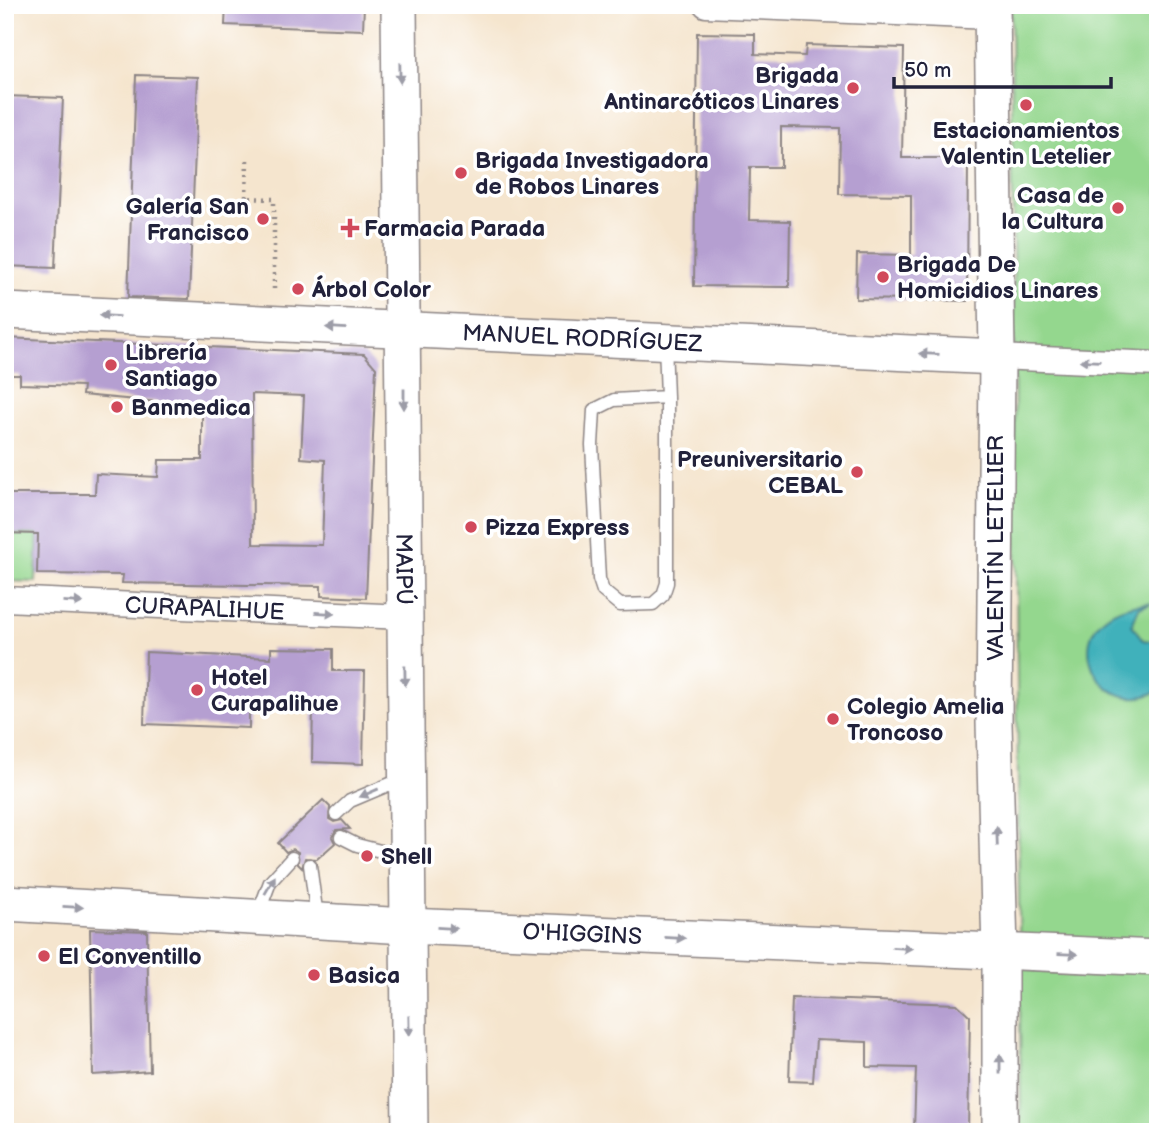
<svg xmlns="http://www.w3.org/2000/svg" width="1163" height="1137" font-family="'Balsamiq Sans',sans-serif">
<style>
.green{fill:#94d78e;stroke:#5b7c64;stroke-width:2}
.water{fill:#41b1bb;stroke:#326a7b;stroke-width:2}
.building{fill:#b59fd1;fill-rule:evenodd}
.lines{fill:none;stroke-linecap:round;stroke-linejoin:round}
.lane-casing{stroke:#8c8484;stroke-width:15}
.street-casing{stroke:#8c8484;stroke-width:27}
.secondary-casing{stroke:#8c8484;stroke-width:38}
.path{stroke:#8c8484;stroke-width:4.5;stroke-dasharray:2 5;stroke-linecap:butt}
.lane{stroke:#fff;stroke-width:12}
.street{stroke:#fff;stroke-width:24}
.secondary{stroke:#fff;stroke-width:35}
.oneway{fill:#9c9ca7}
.poi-dot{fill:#d1495b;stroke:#fff;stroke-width:2.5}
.labels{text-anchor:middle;stroke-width:7;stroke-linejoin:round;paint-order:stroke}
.poi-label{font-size:23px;font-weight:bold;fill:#22223b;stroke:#fff;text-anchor:start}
.street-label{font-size:23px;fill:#22223b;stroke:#fff}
</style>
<rect width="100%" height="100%" fill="#fff"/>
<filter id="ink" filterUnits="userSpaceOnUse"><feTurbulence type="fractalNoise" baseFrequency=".0143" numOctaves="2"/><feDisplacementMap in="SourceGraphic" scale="14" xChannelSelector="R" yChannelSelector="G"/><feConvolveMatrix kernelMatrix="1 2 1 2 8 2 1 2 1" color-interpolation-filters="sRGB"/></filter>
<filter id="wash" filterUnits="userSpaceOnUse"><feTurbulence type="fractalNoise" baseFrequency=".00686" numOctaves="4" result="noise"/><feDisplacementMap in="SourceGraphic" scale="28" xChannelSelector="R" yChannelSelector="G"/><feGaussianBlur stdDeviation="1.57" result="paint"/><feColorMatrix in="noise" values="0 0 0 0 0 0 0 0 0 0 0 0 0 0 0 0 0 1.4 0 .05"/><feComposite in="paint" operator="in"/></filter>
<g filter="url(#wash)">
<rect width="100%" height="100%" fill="#f5e5ce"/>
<g class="green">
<polygon points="1011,5 1158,5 1158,1132 1021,1132"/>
<polygon points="5,533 38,534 36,582 5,581"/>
</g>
<path class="water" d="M1151 603 1139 608 1132 625 1143 640 1158 642V691C1093 725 1046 608 1151 603Z"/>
<g id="blocks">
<g class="building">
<polygon points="226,5 364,5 363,30 225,25"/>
<polygon points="697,33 755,34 755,54 805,56 806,45 904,48 902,158 968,158 967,301 856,299 857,254 911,255 911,195 839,194 840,128 781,127 781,167 750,167 749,220 790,221 789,287 694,286"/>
<polygon points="136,75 198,77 189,299 128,297"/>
<polygon points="5,96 63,98 55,268 5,266"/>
<path d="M5 338 364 354 376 368 366 598 321 596V586L122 583 123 575 37 574 38 534 5 533V494H95L96 474 158 477 159 460H202V406L82 395 83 386 20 384V375H5ZM252 394 304 396 301 458 325 460 322 545 253 544Z"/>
<polygon points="271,648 333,649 333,671 365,671 363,764 312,762 313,703 249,702 249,728 144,724 146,652 271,658"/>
<polygon points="323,800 330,807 329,819 334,822 342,820 350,829 336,830 332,837 335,843 317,859 305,858 302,868 298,864 298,852 293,849 286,852 278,843"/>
<polygon points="90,929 147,931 150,1071 93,1075"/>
<polygon points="792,998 957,1004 970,1016 968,1132 914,1131 916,1068 867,1067 867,1042 816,1040 813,1082 789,1081"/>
</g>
</g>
</g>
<g filter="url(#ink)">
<use href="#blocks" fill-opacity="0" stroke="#8c8484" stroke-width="2"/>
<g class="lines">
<defs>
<g id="lane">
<polyline points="665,343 667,397 667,583 663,595 653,604 620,605 603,591 599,579 592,445 594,410 614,400 667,397"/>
<polyline points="336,814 350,801 402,779"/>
<polyline points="341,837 357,845 404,857"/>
<polyline points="310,865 317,917"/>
<polyline points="258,914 270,882 292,858"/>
</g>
<g id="street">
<polyline points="706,5 991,17"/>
<polyline points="997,357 1158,364"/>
<path id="s1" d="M5 599 404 617"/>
</g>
<g id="secondary">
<path id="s2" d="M399 5 410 1132"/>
<polyline points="992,5 997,357 994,723 1000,952 1000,1132"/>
<path id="s3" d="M5 311 997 357"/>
<path id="s4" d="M5 903 407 926 1158 958"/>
</g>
</defs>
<use href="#lane" class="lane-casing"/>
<use href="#street" class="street-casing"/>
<use href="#secondary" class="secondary-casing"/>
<polyline class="path" points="247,160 246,198 274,199 274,293"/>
<use href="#lane" class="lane"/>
<use href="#street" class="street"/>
<use href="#secondary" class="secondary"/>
</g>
<defs><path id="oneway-solid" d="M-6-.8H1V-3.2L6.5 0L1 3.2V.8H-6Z" transform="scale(1.75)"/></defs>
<g class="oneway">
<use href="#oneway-solid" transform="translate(400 73) rotate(89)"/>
<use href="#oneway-solid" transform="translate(109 316) rotate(-177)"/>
<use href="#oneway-solid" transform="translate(336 328) rotate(-177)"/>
<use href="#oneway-solid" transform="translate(929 354) rotate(-178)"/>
<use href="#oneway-solid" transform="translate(1090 361) rotate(-178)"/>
<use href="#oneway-solid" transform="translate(404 399) rotate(90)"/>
<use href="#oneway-solid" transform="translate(73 602) rotate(3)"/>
<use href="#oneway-solid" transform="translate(325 613) rotate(3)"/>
<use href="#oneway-solid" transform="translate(405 676) rotate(89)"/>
<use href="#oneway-solid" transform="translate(369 793) rotate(157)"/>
<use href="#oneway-solid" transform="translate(997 836) rotate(-92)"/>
<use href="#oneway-solid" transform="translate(270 885) rotate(-60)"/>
<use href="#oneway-solid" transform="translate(73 907) rotate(3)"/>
<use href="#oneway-solid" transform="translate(447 928) rotate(3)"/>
<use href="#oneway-solid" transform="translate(675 938) rotate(3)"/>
<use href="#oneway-solid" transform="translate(902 948) rotate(3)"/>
<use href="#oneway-solid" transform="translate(1068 954) rotate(2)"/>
<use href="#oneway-solid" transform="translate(409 1026) rotate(89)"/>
<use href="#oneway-solid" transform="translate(1000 1064) rotate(-90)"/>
</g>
</g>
<g class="poi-dot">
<circle cx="853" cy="88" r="7"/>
<circle cx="1026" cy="105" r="7"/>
<circle cx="461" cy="173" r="7"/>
<circle cx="1118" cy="208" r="7"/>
<circle cx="263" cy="219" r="7"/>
<path d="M346.5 217.5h7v7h7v7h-7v7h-7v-7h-7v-7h7z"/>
<circle cx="883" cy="277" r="7"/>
<circle cx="298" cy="289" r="7"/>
<circle cx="111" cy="365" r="7"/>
<circle cx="117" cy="407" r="7"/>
<circle cx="857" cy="472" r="7"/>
<circle cx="471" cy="527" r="7"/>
<circle cx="197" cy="690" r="7"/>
<circle cx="833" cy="719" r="7"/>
<circle cx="367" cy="856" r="7"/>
<circle cx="44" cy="956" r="7"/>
<circle cx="314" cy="975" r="7"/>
</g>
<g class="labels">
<g class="poi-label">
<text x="839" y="83" text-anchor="end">Brigada<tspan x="839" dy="26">Antinarcóticos Linares</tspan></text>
<text x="1026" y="138" text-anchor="middle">Estacionamientos<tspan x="1026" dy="26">Valentin Letelier</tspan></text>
<text x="475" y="168">Brigada Investigadora<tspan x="475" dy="26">de Robos Linares</tspan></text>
<text x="1104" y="203" text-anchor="end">Casa de<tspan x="1104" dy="26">la Cultura</tspan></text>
<text x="249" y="214" text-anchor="end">Galería San<tspan x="249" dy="26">Francisco</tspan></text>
<text x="364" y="236">Farmacia Parada</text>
<text x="897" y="272">Brigada De<tspan x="897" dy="26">Homicidios Linares</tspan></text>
<text x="312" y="297">Árbol Color</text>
<text x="125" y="360">Librería<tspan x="125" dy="26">Santiago</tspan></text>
<text x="131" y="415">Banmedica</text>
<text x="843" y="467" text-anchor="end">Preuniversitario<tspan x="843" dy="26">CEBAL</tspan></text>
<text x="485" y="535">Pizza Express</text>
<text x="211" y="685">Hotel<tspan x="211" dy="26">Curapalihue</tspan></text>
<text x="847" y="714">Colegio Amelia<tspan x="847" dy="26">Troncoso</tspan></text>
<text x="381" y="864">Shell</text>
<text x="58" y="964">El Conventillo</text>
<text x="328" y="983">Basica</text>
</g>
<g class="street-label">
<text dy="8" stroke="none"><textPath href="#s3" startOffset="578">MANUEL RODRÍGUEZ</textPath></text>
<text transform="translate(995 548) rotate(-90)" y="8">VALENTÍN LETELIER</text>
<text dy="8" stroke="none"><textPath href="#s2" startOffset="564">MAIPÚ</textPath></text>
<text dy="8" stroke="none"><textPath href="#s1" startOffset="200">CURAPALIHUE</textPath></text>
<text dy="8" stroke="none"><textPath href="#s4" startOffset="578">O'HIGGINS</textPath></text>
</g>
</g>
<rect width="1163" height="1137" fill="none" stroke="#fff" stroke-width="28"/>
<path d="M894 77v10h217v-10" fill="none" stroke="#22223b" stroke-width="3.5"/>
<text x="904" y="77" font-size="21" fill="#22223b" stroke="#ffffff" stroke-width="5" paint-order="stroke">50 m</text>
</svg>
